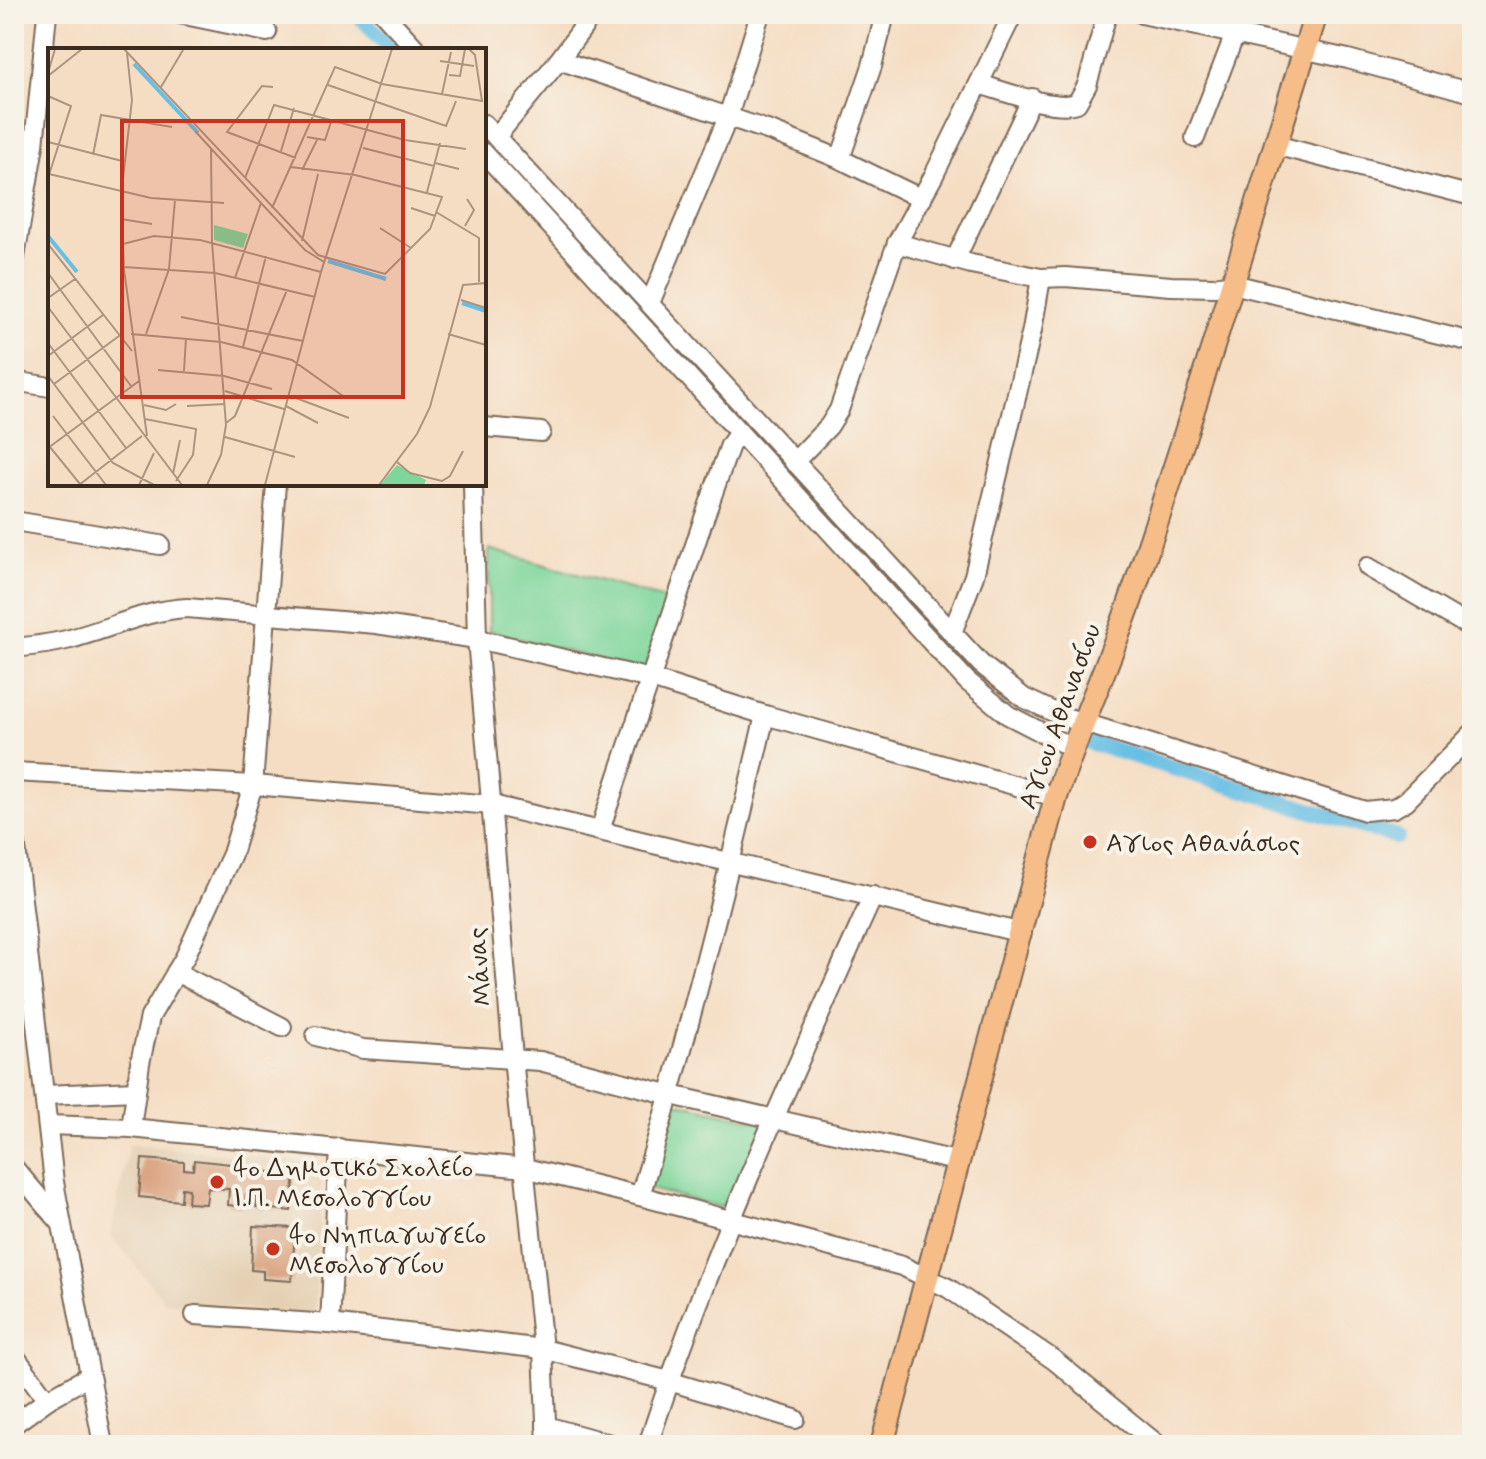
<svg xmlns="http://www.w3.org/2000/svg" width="1486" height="1459" font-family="Mynerve,sans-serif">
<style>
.built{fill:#e5d0b4}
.green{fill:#7ed69b;stroke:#5c805c;stroke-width:2}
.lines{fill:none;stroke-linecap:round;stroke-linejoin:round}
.canal{stroke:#68bfe5;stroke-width:16}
.building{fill:#d79b77}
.minor-casing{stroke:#7c6958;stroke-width:22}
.major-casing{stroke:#7c6958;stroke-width:26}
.minor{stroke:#fff;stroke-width:18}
.major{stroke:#f7bd88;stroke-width:22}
.poi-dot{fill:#c8321e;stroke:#f7f3e8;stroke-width:3}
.labels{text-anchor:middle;stroke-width:8;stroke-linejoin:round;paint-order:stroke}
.street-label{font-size:26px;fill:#3b2a1e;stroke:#f7f3e8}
.poi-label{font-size:26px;fill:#3b2a1e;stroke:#f7f3e8;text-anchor:start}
.inset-river{fill:none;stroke:#68bfe5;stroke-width:4}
.inset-road{fill:none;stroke:#ab9581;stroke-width:2}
.view{fill:#c8321e;fill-opacity:0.15;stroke:#c8321e;stroke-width:4}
.inset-edge{fill:none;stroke:#3b2a1e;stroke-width:4}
</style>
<rect width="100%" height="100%" fill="#f7f3e8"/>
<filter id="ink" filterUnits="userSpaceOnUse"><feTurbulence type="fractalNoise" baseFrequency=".0125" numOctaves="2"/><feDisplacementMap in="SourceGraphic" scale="16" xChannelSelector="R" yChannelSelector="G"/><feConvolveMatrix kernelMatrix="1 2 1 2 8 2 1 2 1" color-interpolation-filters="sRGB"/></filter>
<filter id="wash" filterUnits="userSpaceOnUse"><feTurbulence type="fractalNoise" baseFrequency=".006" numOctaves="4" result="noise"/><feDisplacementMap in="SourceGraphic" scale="32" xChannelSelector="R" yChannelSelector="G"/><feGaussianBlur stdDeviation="1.8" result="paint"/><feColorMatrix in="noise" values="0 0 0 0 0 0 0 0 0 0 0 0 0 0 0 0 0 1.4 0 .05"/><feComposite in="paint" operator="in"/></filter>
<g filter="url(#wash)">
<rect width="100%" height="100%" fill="#f5ddc3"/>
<polygon class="built" points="129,1144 323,1164 315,1314 165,1302 111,1235"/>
<g class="green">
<polygon points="489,549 668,600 644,671 489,631"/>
<polygon points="670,1101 766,1123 729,1209 646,1188"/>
</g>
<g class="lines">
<g class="canal">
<polyline points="358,14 392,50"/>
<polyline points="1089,742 1397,837"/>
</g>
</g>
<g id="blocks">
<g class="building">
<polygon points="142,1159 184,1162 184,1169 193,1170 194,1160 249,1166 249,1175 258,1176 258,1171 295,1174 291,1211 256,1207 257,1195 246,1194 245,1207 228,1205 229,1189 208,1188 206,1204 188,1203 189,1189 182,1188 181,1201 139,1197"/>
<polygon points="253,1226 295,1228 292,1281 263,1279 263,1271 251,1270"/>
</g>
</g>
</g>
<g filter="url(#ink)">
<use href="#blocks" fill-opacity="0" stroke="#7c6958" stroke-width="2"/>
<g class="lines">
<defs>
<g id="minor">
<polyline points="180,14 267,32"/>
<polyline points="384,14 417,50"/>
<polyline points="593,14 559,60 773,132 840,159 922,199"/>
<polyline points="1142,14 1348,59 1472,93"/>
<path d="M979 84C1003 91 1055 111 1077 103L1087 85 1107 14"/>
<polyline points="484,124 981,664 1024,698 1062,716 1365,811 1394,808 1406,801 1472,734"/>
<polyline points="496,137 559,60"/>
<polyline points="1195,138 1235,34"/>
<polyline points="1275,145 1472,196"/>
<polyline points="484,153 739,432"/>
<polyline points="840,159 872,66 885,14"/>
<polyline points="897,243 971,264 1041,278 1065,277 1171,286 1214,287 1233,284 1472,342"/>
<polyline points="955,260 1032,98"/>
<polyline points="14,263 34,145 47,14"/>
<polyline points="650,303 728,117 760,14"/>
<polyline points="14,381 50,387"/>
<polyline points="484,427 541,432"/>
<polyline points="794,462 829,426 839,410 897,243 933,177 1013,14"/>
<polyline points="473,484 477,639 513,1058 543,1349 547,1445"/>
<polyline points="14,521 160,545"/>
<polyline points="1368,567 1472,628"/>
<polyline points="952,633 974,576 1032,330 1041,278"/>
<path d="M14 648C33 646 52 644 70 639 110 629 145 610 187 608L376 624 477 639 651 679 765 715 1056 797"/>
<polyline points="14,772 253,785 492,805 1022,933"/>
<polyline points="14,830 54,1182 103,1445"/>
<polyline points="600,830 702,524 730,445 739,432 967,681 1008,715 1072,748"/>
<polyline points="176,972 282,1027"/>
<polyline points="316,1036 363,1049 540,1061 671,1095 960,1162"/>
<polyline points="45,1095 136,1091"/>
<polyline points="48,1125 131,1128 525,1168 640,1196 902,1266 948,1288 1054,1360 1158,1445"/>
<polyline points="131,1128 140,1063 150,1017 185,957 232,854 253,785 276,484"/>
<polyline points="14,1168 60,1222"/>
<path d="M640 1196C688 1037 728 876 765 715"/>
<polyline points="195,1315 330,1324 543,1349 669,1381 795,1419"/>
<polyline points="330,1324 339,1148"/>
<polyline points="14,1355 47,1400"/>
<polyline points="14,1424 47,1400 89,1376"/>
<polyline points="546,1426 614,1445"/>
<path d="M648 1445C709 1257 792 1076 873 896"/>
</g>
<path id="major" d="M882 1445 1056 797C1078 730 1108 666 1131 599 1197 405 1255 209 1316 14"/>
</defs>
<use href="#minor" class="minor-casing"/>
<use href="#major" class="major-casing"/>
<use href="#minor" class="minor"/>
<use href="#major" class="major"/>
</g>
</g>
<g class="poi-dot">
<circle cx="1090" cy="842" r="8"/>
<circle cx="217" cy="1182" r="8"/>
<circle cx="273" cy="1249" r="8"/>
</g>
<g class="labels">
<g class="street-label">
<text transform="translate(1059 716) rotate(-70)" y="9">Αγιου Αθανασίου</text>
<text transform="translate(479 967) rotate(-95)" y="9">Μάνας</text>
</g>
<g class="poi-label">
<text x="1106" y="851">Αγιος Αθανάσιος</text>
<text x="233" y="1176">4ο Δημοτικό Σχολείο<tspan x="233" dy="30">Ι.Π. Μεσολογγίου</tspan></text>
<text x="289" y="1243">4ο Νηπιαγωγείο<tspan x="289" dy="30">Μεσολογγίου</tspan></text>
</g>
</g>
<g transform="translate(48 48)">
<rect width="438" height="438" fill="#f5ddc3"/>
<path d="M166 177 200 186 195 200 166 192ZM349 417 378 432 376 437H332Z" fill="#7ed69b"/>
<path class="inset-river" d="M86 16 150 85M0 188 29 224M280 213 338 231M414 255 438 263"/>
<path class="inset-road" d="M76 1 270 207 337 226 382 181 394 149 307 127 243 119M79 5 84 52 73 148 76 222 99 388M392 13 426 18M0 25 7 1M401 27 412 28 417 1M0 28 34 1M280 37 398 78 408 53M113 39 135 2M225 39 214 38 179 84 248 110M394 46 403 4M0 48 23 58 0 130M147 83 213 155M259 89 277 92 283 74M0 94 78 114M315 100 386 118M233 103 246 60M45 107 53 67 124 79M387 115 411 121M254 122 269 92M1 126 103 150 176 155M197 130 226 57 357 92 418 101M379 144 392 95M224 160 287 19 334 36 434 53 427 7 421 1M363 160 387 168M388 164 431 190V234M73 171 104 176M417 178 426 162 419 151M332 180 363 200M254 193 270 126M0 196 84 303M75 196 106 188 152 192 273 224M76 219 167 225 267 249M0 225 83 338M187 230 213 155 257 202 276 214M0 250 27 231M413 252 438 260M0 259 134 437M133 269 255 293M83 286 173 294 244 312 295 348 313 349M98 286 121 221 127 152M400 286 438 297M0 295 78 400M195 299 218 208M0 308 55 267M110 322 176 328 224 341M136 323 138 290M0 328 65 415 106 437M6 336 71 288M177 343 236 361M240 347 301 370M96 357 118 362 128 356M139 358 177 356M238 358 270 375M5 368 58 437M97 371 148 381 145 407 128 433M178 375 187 368 239 242M177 389 247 409M2 399 32 436M0 400 91 333M349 414 362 425 394 433 402 428 415 403M125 426 132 392M31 437 94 388M91 437 106 405M159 437 173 407 178 377 164 194 163 100M217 437 273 224 344 1M331 437 369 386 382 359 415 237 438 235"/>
<path class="view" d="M74 73H355V349H74Z"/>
<rect width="438" height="438" class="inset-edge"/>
</g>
<rect width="1486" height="1459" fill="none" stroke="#f7f3e8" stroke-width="48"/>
</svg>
